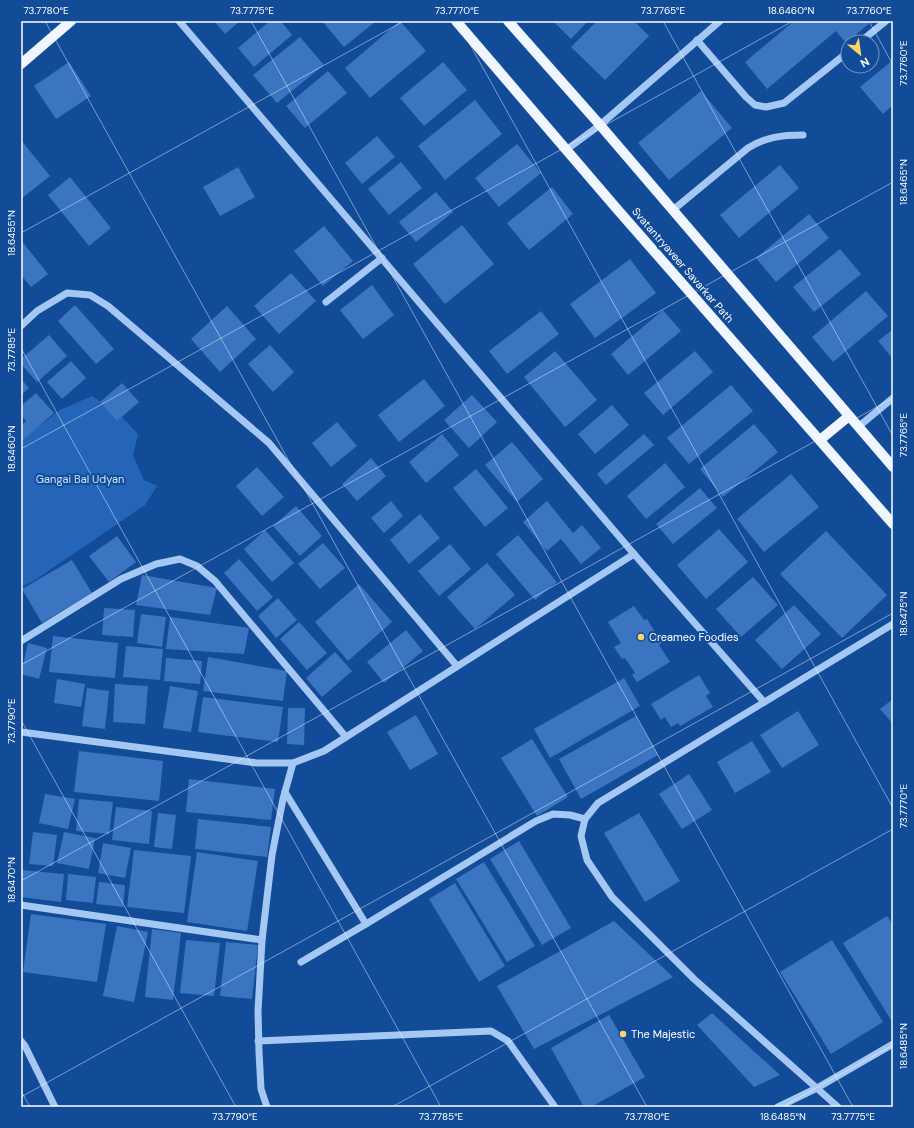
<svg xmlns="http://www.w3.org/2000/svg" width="914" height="1128" font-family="'DM Sans',sans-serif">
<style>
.green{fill:#2465b7}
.building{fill:#3b75c1}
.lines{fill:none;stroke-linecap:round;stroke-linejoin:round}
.minor{stroke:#a4c7f4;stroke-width:7}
.major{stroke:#f0f6ff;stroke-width:10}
.ticks{fill:none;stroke:#fff;stroke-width:1;stroke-opacity:0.45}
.poi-dot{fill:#ffd466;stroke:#124c98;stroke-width:1.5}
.labels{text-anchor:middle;stroke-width:4;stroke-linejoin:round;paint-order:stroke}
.street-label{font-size:11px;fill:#fff;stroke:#124c98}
.park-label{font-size:11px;fill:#cce2fd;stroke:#124c98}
.poi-label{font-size:11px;fill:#fff;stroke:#124c98;text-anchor:start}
.neatline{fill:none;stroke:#fff;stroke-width:1.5}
.ticks-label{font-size:10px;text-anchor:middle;fill:#fff}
</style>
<rect width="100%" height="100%" fill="#124c98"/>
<polygon class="green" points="92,396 120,415 138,434 133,455 144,480 157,486 145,505 35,580 21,587 21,440 60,410"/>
<g class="building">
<polygon points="214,21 240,21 225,34"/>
<polygon points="270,21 281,21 292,35 254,67 238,48"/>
<polygon points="322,21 376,21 344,47"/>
<polygon points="400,21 426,51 370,98 345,68"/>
<polygon points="553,21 588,21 571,39"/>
<polygon points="597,21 634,21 649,36 605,80 571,47"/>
<polygon points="794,21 872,21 846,43 836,31 767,89 745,62"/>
<polygon points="300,37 324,65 277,103 253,75"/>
<polygon points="893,60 893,105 883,114 860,87"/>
<polygon points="69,62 91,96 56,119 34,86"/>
<polygon points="443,62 467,90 424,126 400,98"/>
<polygon points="328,71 347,93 305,128 286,106"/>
<polygon points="701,91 732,128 669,180 638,143"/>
<polygon points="475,100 502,134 445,180 418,146"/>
<polygon points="377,136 395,157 362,184 345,163"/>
<polygon points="21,140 50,176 21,199"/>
<polygon points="517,144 541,173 499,207 475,178"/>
<polygon points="401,162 422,188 389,215 368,189"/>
<polygon points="780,165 799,188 739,238 720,215"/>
<polygon points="238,167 255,197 220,216 203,187"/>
<polygon points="70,177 111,228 89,246 48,195"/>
<polygon points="552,187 573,214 529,250 507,223"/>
<polygon points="436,192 453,212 416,242 399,222"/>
<polygon points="809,214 829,238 776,282 756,258"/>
<polygon points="462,225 494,264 445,304 413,264"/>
<polygon points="324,226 353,261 323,286 294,251"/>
<polygon points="21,240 48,274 31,287 21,275"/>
<polygon points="840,249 861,274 814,312 793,287"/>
<polygon points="630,259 656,293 595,338 570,304"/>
<polygon points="291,273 316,301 279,334 254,306"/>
<polygon points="372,285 394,315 363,339 340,310"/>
<polygon points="866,291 888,316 833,362 812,337"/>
<polygon points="75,305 114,349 96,364 58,321"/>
<polygon points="227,306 256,339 220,372 191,339"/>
<polygon points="663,310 681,331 628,375 611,354"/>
<polygon points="541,311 559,334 507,374 489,351"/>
<polygon points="893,329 893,359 878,341"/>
<polygon points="49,335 67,356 37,382 21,364 21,359"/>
<polygon points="270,345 294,372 273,392 248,364"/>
<polygon points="555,351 597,400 565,427 524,377"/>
<polygon points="695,351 713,372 663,415 644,393"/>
<polygon points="71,361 86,378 62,399 47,382"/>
<polygon points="21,379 29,388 21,395"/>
<polygon points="424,379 445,406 399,442 378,415"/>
<polygon points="122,383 139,402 117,421 100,402"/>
<polygon points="731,385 753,411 689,464 667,438"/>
<polygon points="36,393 54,413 23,440 21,438 21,426 26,421 21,415 21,406"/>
<polygon points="472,395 497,422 469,448 444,420"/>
<polygon points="612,405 629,425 595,454 578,434"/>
<polygon points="337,422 357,446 331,467 312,443"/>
<polygon points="754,424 778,452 723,497 700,469"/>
<polygon points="442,434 459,455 426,483 409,462"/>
<polygon points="644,434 654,445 606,485 597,474"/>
<polygon points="512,442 543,479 517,502 485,465"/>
<polygon points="371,458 386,476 357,501 342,484"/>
<polygon points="665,463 685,487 646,519 627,496"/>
<polygon points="257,467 284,497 262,516 236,486"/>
<polygon points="476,469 508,508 485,527 453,488"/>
<polygon points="791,474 819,507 764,552 737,519"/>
<polygon points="700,488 717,508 673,544 656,524"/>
<polygon points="391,501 403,516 384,533 371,518"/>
<polygon points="547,501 573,533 582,525 601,548 581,564 561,539 547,551 523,522"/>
<polygon points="296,506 322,536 300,556 273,526"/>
<polygon points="420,514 440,538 409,564 390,540"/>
<polygon points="719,529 748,562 706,599 677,565"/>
<polygon points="265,530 294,563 272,582 244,549"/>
<polygon points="826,531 887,595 842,638 780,574"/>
<polygon points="518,535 557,582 535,600 496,554"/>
<polygon points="117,536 136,562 109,582 89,556"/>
<polygon points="323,543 345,568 320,589 298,564"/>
<polygon points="450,544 471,569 439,596 418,571"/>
<polygon points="239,559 273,597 257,611 224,573"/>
<polygon points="72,560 92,593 42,623 22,589"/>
<polygon points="487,563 515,595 475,629 447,597"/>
<polygon points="142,575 217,588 210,615 136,605"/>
<polygon points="753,577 778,605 741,637 716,609"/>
<polygon points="359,584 392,622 348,661 315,622"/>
<polygon points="278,598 297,620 276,638 258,616"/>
<polygon points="794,605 821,634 782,669 755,640"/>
<polygon points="634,606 644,620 647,619 662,643 659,645 670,662 637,682 632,675 635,673 625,658 622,659 614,647 621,643 608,622"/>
<polygon points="104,608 135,610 133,637 102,635"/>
<polygon points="141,614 166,617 162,647 137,643"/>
<polygon points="170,617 249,628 244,654 166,649"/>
<polygon points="299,622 327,653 307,670 280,639"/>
<polygon points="406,630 423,651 384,683 367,662"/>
<polygon points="53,636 118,643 115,678 49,672"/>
<polygon points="28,643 47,648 39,679 21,674"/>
<polygon points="126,646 163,649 160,680 123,677"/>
<polygon points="335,652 352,671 322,697 306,678"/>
<polygon points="208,657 287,671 283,701 203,691"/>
<polygon points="166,658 202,661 200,684 164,681"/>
<polygon points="699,675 710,693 706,696 713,707 680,726 678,723 671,727 665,717 661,720 651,704"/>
<polygon points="624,678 640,706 550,758 534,729"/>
<polygon points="57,679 85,684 81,707 54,703"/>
<polygon points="115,684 148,686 145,724 113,722"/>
<polygon points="170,686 198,691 191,732 163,728"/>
<polygon points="87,688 109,691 105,729 82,726"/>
<polygon points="203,697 283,707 278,742 198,732"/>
<polygon points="893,699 893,724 880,709"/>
<polygon points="288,708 305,708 304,745 287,744"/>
<polygon points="798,711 819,745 782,768 760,735"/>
<polygon points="416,715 438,754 410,770 387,732"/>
<polygon points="636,716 658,755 581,799 559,759"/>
<polygon points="532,739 568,797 537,816 501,758"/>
<polygon points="752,741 771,772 735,793 717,762"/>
<polygon points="79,751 163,761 159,801 74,792"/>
<polygon points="689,774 712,810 682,829 659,794"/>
<polygon points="189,779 275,789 271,820 186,812"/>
<polygon points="45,794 75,799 68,829 39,823"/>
<polygon points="79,799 113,802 109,834 76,831"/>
<polygon points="116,807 152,811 149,844 112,840"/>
<polygon points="158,813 176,815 172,849 154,847"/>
<polygon points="639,813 680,881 645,902 604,833"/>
<polygon points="198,819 271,827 267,857 195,849"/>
<polygon points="33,832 57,835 53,866 29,864"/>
<polygon points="64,832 95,838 89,869 57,863"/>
<polygon points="519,841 571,928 542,945 490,859"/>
<polygon points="103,843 131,848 125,878 98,873"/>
<polygon points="134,850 191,856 184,913 127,907"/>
<polygon points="197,852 258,861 247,931 187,922"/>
<polygon points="484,862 535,946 507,962 456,879"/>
<polygon points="21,870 64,874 61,902 21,897"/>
<polygon points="68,874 96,877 93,903 66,900"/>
<polygon points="99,882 125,885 123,907 96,904"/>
<polygon points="455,883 505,966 479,982 429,899"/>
<polygon points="31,914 106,924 97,982 23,972"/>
<polygon points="887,916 893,925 893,1023 843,943"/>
<polygon points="614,921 673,977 534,1049 497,986"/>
<polygon points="117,926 148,932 134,1002 103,996"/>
<polygon points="152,929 181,933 173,1000 145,997"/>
<polygon points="186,940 220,943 214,996 180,993"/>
<polygon points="832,940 883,1022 831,1054 780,972"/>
<polygon points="226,942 258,945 252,999 220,996"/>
<polygon points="712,1013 780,1075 754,1087 697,1025"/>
<polygon points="609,1015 645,1077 591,1107 584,1107 551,1048"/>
</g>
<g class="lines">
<g class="minor">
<polyline points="179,21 634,554 764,702"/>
<polyline points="697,40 746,97 755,105 766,107 784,103 848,52"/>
<polyline points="860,42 886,21"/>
<polyline points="566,150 600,125 720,21"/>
<path d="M673 210 748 148C766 137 782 135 803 135"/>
<polyline points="326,302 382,258"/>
<polyline points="21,326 37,311 67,293 90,295 108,306 269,443 457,666"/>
<polyline points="858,427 893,398"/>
<polyline points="21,641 121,579 156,564 180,559 197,566 215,581 346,737"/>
<polyline points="21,732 257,763 293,763 324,751 634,554"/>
<polyline points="285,792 366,924"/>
<polyline points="21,905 262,940"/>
<polyline points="301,962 366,924 536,821 553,814 570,815 585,819"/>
<polyline points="21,1041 25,1046 55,1107"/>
<polyline points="258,1041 491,1031 508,1041 555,1107"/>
<polyline points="267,1107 261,1089 259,1052 258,1011 262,940 272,855 283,799 293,763"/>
<polyline points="778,1107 817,1088 893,1044"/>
<polyline points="838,1107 694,979 612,897 587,860 581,836 585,819 598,803 893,624"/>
</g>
<g class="major">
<polyline points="456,21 617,209 893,524"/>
<polyline points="508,21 600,125 893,467"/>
<polyline points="21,64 71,21"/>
<polyline points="820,440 849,416"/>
</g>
</g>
<path class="ticks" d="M45 21 647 1107M251 21 853 1107M457 21 893 808M663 21 893 436M869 21 893 65M21 233 404 21M21 348 441 1107M21 449 793 21M21 665 893 182M21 720 236 1107M21 881 893 398M21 1091 30 1107M21 1097 893 613M392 1107 893 829M782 1107 893 1045"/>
<g class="poi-dot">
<circle cx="641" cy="637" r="4"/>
<circle cx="623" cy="1034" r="4"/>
</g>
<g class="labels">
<g class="street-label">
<text transform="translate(683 265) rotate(49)" y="4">Svatantryaveer Savarkar Path</text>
</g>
<g class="park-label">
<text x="80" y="483">Gangai Bal Udyan</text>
</g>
<g class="poi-label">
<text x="649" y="641">Creameo Foodies</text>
<text x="631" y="1038">The Majestic</text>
</g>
</g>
<rect width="914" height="1128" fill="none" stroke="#124c98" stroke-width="44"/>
<g transform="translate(860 54) rotate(151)"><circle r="19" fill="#124c98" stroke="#7194c1"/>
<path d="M0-3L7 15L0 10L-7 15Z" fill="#ffd466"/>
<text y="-6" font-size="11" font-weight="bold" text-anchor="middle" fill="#ffffff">N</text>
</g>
<rect x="22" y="22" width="870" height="1084" class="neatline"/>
<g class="ticks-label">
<text x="46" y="14">73.7780°E</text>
<text x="252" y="14">73.7775°E</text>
<text x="457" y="14">73.7770°E</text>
<text x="663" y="14">73.7765°E</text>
<text x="791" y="14">18.6460°N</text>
<text x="869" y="14">73.7760°E</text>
<text transform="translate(903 63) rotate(-90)" y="4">73.7760°E</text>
<text transform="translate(903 182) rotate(-90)" y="4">18.6465°N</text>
<text transform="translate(11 233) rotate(-90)" y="4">18.6455°N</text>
<text transform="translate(11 350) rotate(-90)" y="4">73.7785°E</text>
<text transform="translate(903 435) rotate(-90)" y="4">73.7765°E</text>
<text transform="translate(11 449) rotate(-90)" y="4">18.6460°N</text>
<text transform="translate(903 614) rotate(-90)" y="4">18.6475°N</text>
<text transform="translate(11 721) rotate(-90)" y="4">73.7790°E</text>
<text transform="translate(903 806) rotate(-90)" y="4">73.7770°E</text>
<text transform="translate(11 880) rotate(-90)" y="4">18.6470°N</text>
<text transform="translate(903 1046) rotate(-90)" y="4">18.6485°N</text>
<text x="235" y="1120">73.7790°E</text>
<text x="441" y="1120">73.7785°E</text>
<text x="647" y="1120">73.7780°E</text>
<text x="783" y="1120">18.6485°N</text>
<text x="853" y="1120">73.7775°E</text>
</g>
</svg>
